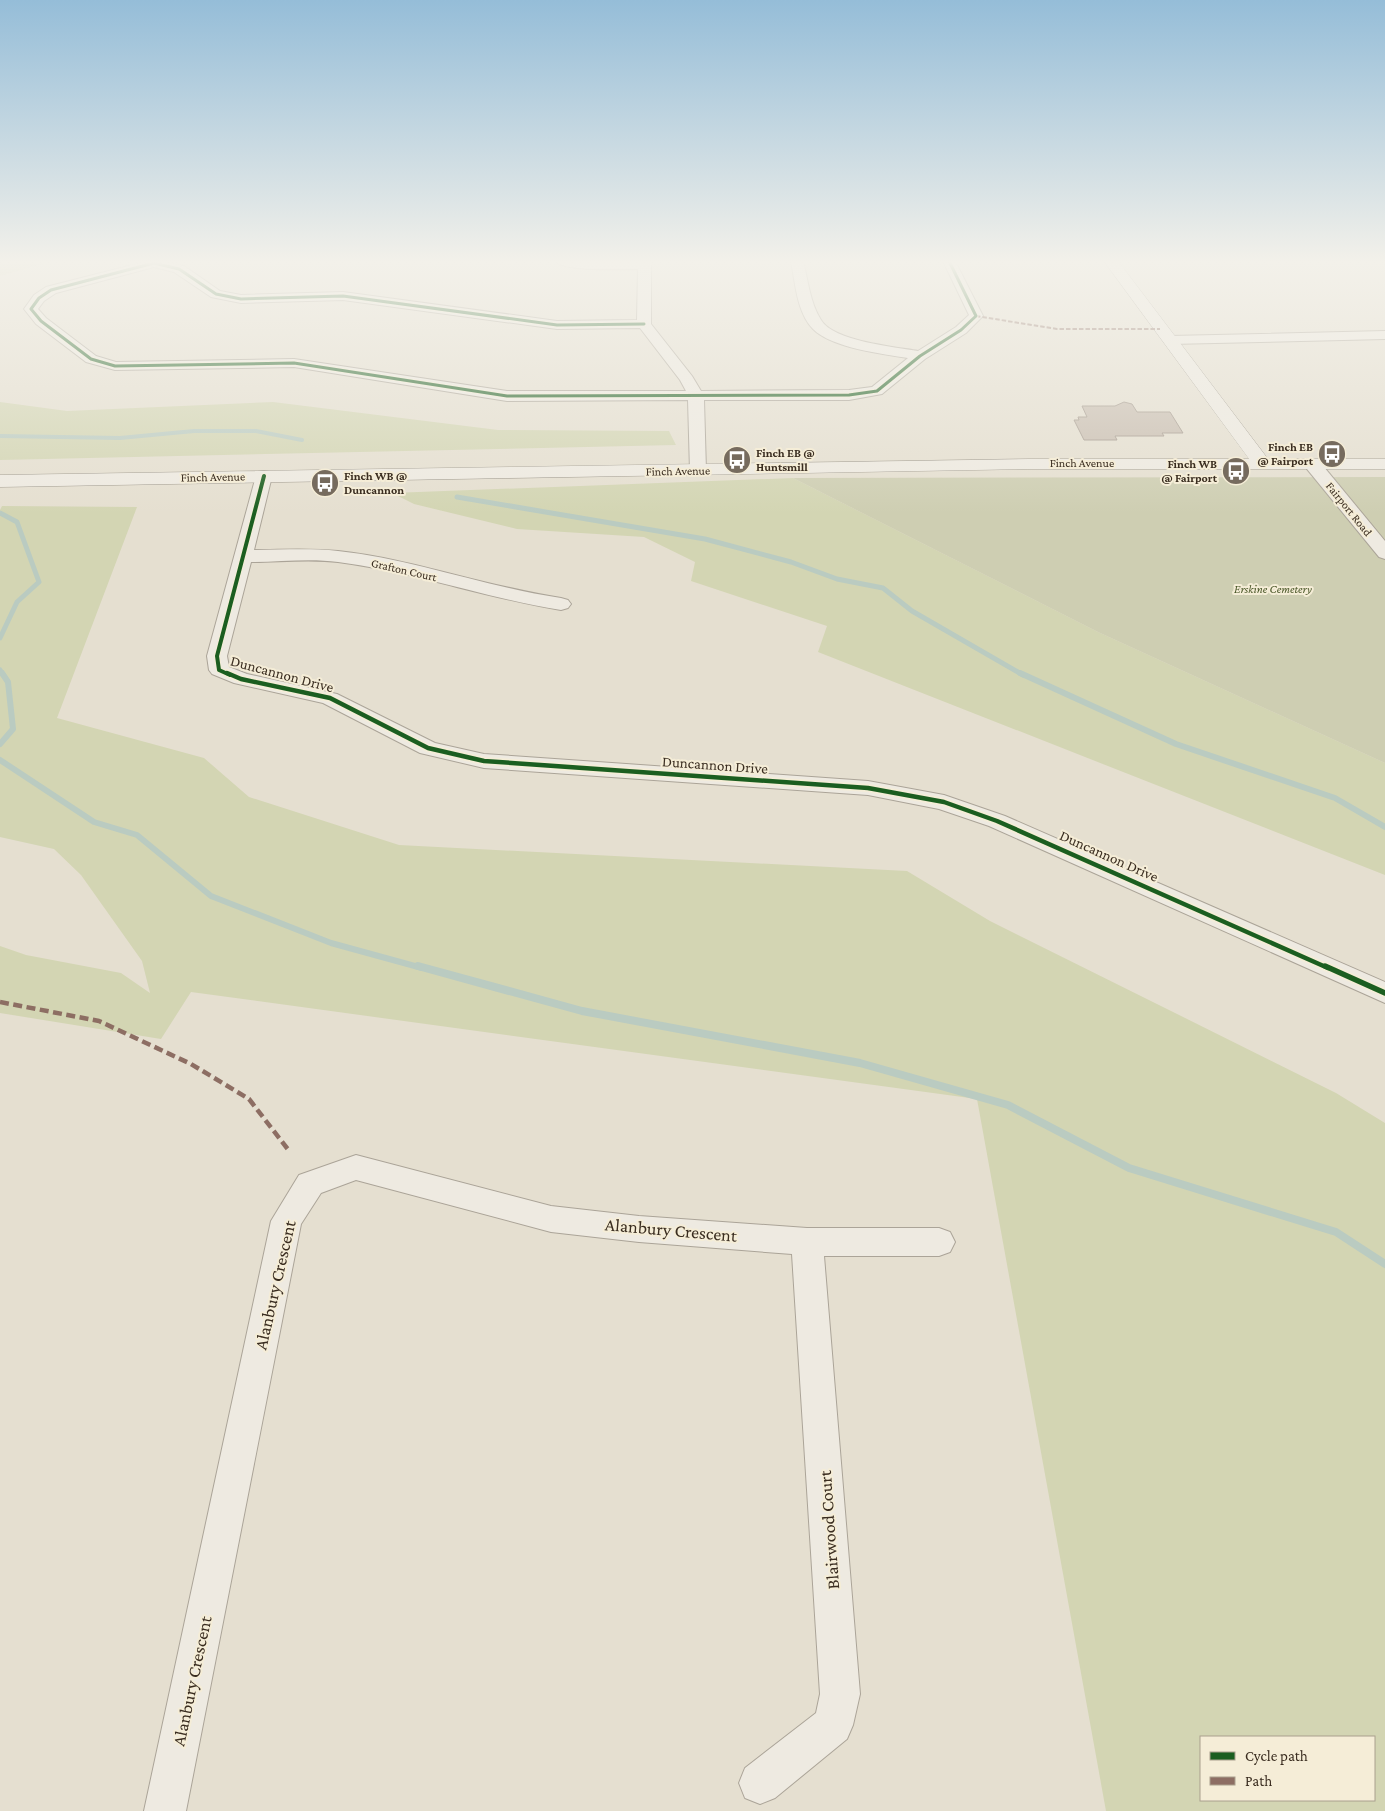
<svg xmlns="http://www.w3.org/2000/svg" width="1385" height="1811" font-family="'Crimson Pro',serif">
<style>
.green{fill:#d3d5b3;fill-rule:evenodd}
.cemetery{fill:#ceceb2}
.lines{fill:none;stroke-linecap:round;stroke-linejoin:round}
.stream-far3{stroke:#bacbc1;stroke-width:4}
.stream-far2{stroke:#bacbc1;stroke-width:5}
.stream-far1{stroke:#bacbc1;stroke-width:6}
.stream{stroke:#bacbc1;stroke-width:8}
.building{fill:#c9beb1;stroke:#a69b8f}
.street-casing{stroke:#aba498;stroke-width:2}
.secondary-casing{stroke:#9a9488;stroke-width:1}
.street{fill:#eeeae1;fill-rule:evenodd}
.secondary{fill:#eeeae1;fill-rule:evenodd}
.quiet-far1{stroke:#8d6e63;stroke-width:2;stroke-dasharray:4.5 2;stroke-linecap:butt}
.quiet{stroke:#8d6e63;stroke-width:4.5;stroke-dasharray:9 4.5;stroke-linecap:butt}
.cycleway-far3-casing{stroke:#f5edd7;stroke-width:5}
.cycleway-far2-casing{stroke:#f5edd7;stroke-width:6}
.cycleway-far1-casing{stroke:#f5edd7;stroke-width:8}
.cycleway-casing{stroke:#f5edd7;stroke-width:9}
.cycleway-far3{stroke:#1b5e20;stroke-width:3}
.cycleway-far2{stroke:#1b5e20;stroke-width:4}
.cycleway-far1{stroke:#1b5e20;stroke-width:4.5}
.cycleway{stroke:#1b5e20;stroke-width:5.5}
.labels{text-anchor:middle;stroke-width:4;stroke-linejoin:round;paint-order:stroke}
.far-poi-label{font-size:12px;font-weight:bold;fill:#3a2d20;stroke:#f5edd7;text-anchor:end}
.far-street-label{font-size:12px;fill:#3a2d20;stroke:#f5edd7}
.far-park-label{font-size:12px;font-style:italic;fill:#495627;stroke:#f5edd7}
.street-label{font-size:15px;fill:#3a2d20;stroke:#f5edd7}
.near-street-label{font-size:18px;fill:#3a2d20;stroke:#f5edd7}
</style>
<rect width="100%" height="100%" fill="#e5dfd0"/>
<g class="green">
<polygon points="0,261 52,261 0,276"/>
<polygon points="0,402 67,411 273,402 498,430 669,431 676,445 0,460"/>
<polygon points="793,478 1098,632 1385,763 1385,875 818,652 827,626 691,581 695,562 644,537 517,529 414,504 392,493"/>
<path d="M2 506 137 507 57 718 204 758 249 797 399 845 907 871 990 921 1336 1093 1385 1123V1811H1106L977 1099 191 992 161 1039 0 1013V946L26 955 121 973 150 993 142 961 81 875 54 849 0 837V510ZM1201 1737H1374V1800H1201Z"/>
</g>
<polygon class="cemetery" points="1385,477 1385,763 1098,632 793,478"/>
<g class="lines">
<polyline class="stream-far3" points="0,436 120,438 194,431 256,431 302,440"/>
<g class="stream-far2">
<polyline points="457,497 705,539 791,562 837,579 883,588 912,611 1023,675"/>
<polyline points="0,513 17,522 39,582 17,602 0,638"/>
<polyline points="0,670 3,675"/>
</g>
<g class="stream-far1">
<polyline points="1020,673 1176,744 1335,798 1385,827"/>
<polyline points="0,744 13,729 8,682 2,673"/>
<polyline points="0,760 94,822 137,835 211,896 331,943 422,968"/>
</g>
<polyline class="stream" points="418,966 582,1011 860,1063 1008,1105 1129,1168 1336,1232 1385,1264"/>
</g>
<polygon class="building" points="1124,402 1132,404 1137,412 1170,412 1183,433 1162,433 1164,436 1115,436 1117,440 1084,440 1074,420 1079,420 1078,417 1087,417 1082,406 1115,406"/>
<g class="lines">
<defs>
<g id="street">
<path d="M148 261H161L184 266 220 291 241 295 343 292 557 321 637 320 638 269C623 269 563 272 555 261H651V324L692 376 701 391 849 390 872 387 908 358C883 354 832 348 813 329 797 313 795 282 791 261H803C808 280 810 303 821 320 833 341 895 347 918 351L956 327 969 315 943 261H955L983 316 966 333 925 359 882 394 849 400H704L706 471 704 475H692L690 471 688 400 507 401 294 367 115 370 86 362 36 324 24 309 34 295 46 287ZM154 267 174 272 211 297 241 303 343 300 557 329 640 328 680 380 686 391H507L294 359 116 362 96 356 46 318 38 309 44 301 56 293Z"/>
<polygon points="1385,331 1385,339 1170,344 1163,340 1170,336"/>
<polygon points="1313,460 1319,461 1385,541 1385,559 1379,557 1307,469 1305,465 1307,461"/>
<path d="M264 471 270 472 272 476 254 550C281 550 310 548 338 551 413 559 486 587 561 598L568 600 571 604 568 608 561 610C486 598 414 572 338 562 310 558 279 562 251 562L227 656 229 667 247 674 337 694 435 743 484 754 868 781 944 795 1005 816 1385 982V1003L989 826 939 809 868 795 484 768 420 753 323 703 234 683 212 674 209 670 207 656 256 476 258 472Z"/>
<polygon points="356,1155 551,1206 639,1216 807,1228 939,1228 950,1232 955,1242 950,1252 939,1256 824,1256 860,1694 853,1725 847,1739 775,1798 760,1804 745,1798 739,1783 745,1768 816,1713 820,1694 792,1254 639,1242 551,1232 356,1180 321,1193 301,1224 186,1811 144,1811 271,1221 299,1175"/>
</g>
<polygon id="secondary" points="1104,261 1118,261 1268,459 1385,459 1385,469 1029,469 0,487 0,475 1029,459 1249,459"/>
</defs>
<use href="#street" class="street-casing"/>
<use href="#secondary" class="secondary-casing"/>
<use href="#street" class="street"/>
<use href="#secondary" class="secondary"/>
<polyline class="quiet-far1" points="976,316 1057,329 1160,329"/>
<polyline class="quiet" points="0,1002 99,1021 191,1064 249,1099 290,1152"/>
<defs>
<polyline id="cycleway-far3" points="644,324 557,325 343,296 241,299 216,294 179,269 154,263 51,290 39,298 31,309 41,321 91,359 115,366 294,363 507,396 849,395 877,391 920,356 961,330 976,316 949,261"/>
<polyline id="cycleway-far2" points="230,675 219,670 217,656 264,476"/>
<polyline id="cycleway-far1" points="227,673 241,679 330,698 428,748 484,761 868,788 944,802 997,821 1328,968"/>
<polyline id="cycleway" points="1325,966 1385,993"/>
</defs>
<use href="#cycleway-far3" class="cycleway-far3-casing"/>
<use href="#cycleway-far2" class="cycleway-far2-casing"/>
<use href="#cycleway-far1" class="cycleway-far1-casing"/>
<use href="#cycleway" class="cycleway-casing"/>
<use href="#cycleway-far3" class="cycleway-far3"/>
<use href="#cycleway-far2" class="cycleway-far2"/>
<use href="#cycleway-far1" class="cycleway-far1"/>
<use href="#cycleway" class="cycleway"/>
</g>
<linearGradient id="sky" x2="0" y2="1"><stop stop-color="#95bdd8"/><stop offset="0.51" stop-color="#f3f1ea"/><stop offset="1" stop-color="#f3f1ea" stop-opacity="0"/></linearGradient>
<rect width="1385" height="514" fill="url(#sky)"/>
<defs>
<symbol id="bus-disc" viewBox="-11 -11 22 22"><circle r="9.5" fill="#766b5e" stroke="#f5edd7"/><path d="M-5-6H5V4H4V6H2V4H-2V6H-4V4H-5ZM-3.5-4V0h7V-4ZM-3.5 1.2v1.5H-2V1.2ZM2 1.2v1.5H3.5V1.2Z" fill="#fff"/></symbol>
</defs>
<g fill-rule="evenodd">
<use href="#bus-disc" x="1316" y="438" width="32" height="32"/>
<use href="#bus-disc" x="721" y="444" width="32" height="32"/>
<use href="#bus-disc" x="1220" y="455" width="32" height="32"/>
<use href="#bus-disc" x="309" y="467" width="32" height="32"/>
</g>
<g class="labels">
<g class="far-poi-label">
<text x="1313" y="451">Finch EB<tspan x="1313" dy="14">@ Fairport</tspan></text>
<text x="756" y="457" text-anchor="start">Finch EB @<tspan x="756" dy="14">Huntsmill</tspan></text>
<text x="1217" y="468">Finch WB<tspan x="1217" dy="14">@ Fairport</tspan></text>
<text x="344" y="480" text-anchor="start">Finch WB @<tspan x="344" dy="14">Duncannon</tspan></text>
</g>
<g class="far-street-label">
<text x="1082" y="467">Finch Avenue</text>
<text transform="translate(678 471) rotate(-1)" y="4">Finch Avenue</text>
<text transform="translate(213 477) rotate(-1)" y="4">Finch Avenue</text>
<text transform="translate(1349 509) rotate(51)" y="4">Fairport Road</text>
<text transform="translate(404 570) rotate(13)" y="4">Grafton Court</text>
</g>
<g class="far-park-label">
<text x="1273" y="593">Erskine Cemetery</text>
</g>
<g class="street-label">
<text transform="translate(282 674) rotate(15)" y="5">Duncannon Drive</text>
<text transform="translate(715 765) rotate(4)" y="5">Duncannon Drive</text>
<text transform="translate(1109 856) rotate(24)" y="5">Duncannon Drive</text>
</g>
<g class="near-street-label">
<text transform="translate(671 1230) rotate(5)" y="6">Alanbury Crescent</text>
<text transform="translate(275 1285) rotate(-77)" y="6">Alanbury Crescent</text>
<text transform="translate(829 1530) rotate(-94)" y="6">Blairwood Court</text>
<text transform="translate(192 1681) rotate(-78)" y="6">Alanbury Crescent</text>
</g>
</g>
<rect x="1200" y="1736" width="175" height="65" fill="#f5edd7" stroke="#aaa08e"/>
<rect x="1210" y="1752" width="25" height="8" fill="#1b5e20" stroke="#aaa08e"/>
<text x="1245" y="1761" font-size="15" fill="#3a2d20">Cycle path</text>
<rect x="1210" y="1777" width="25" height="8" fill="#8d6e63" stroke="#aaa08e"/>
<text x="1245" y="1786" font-size="15" fill="#3a2d20">Path</text>
</svg>
